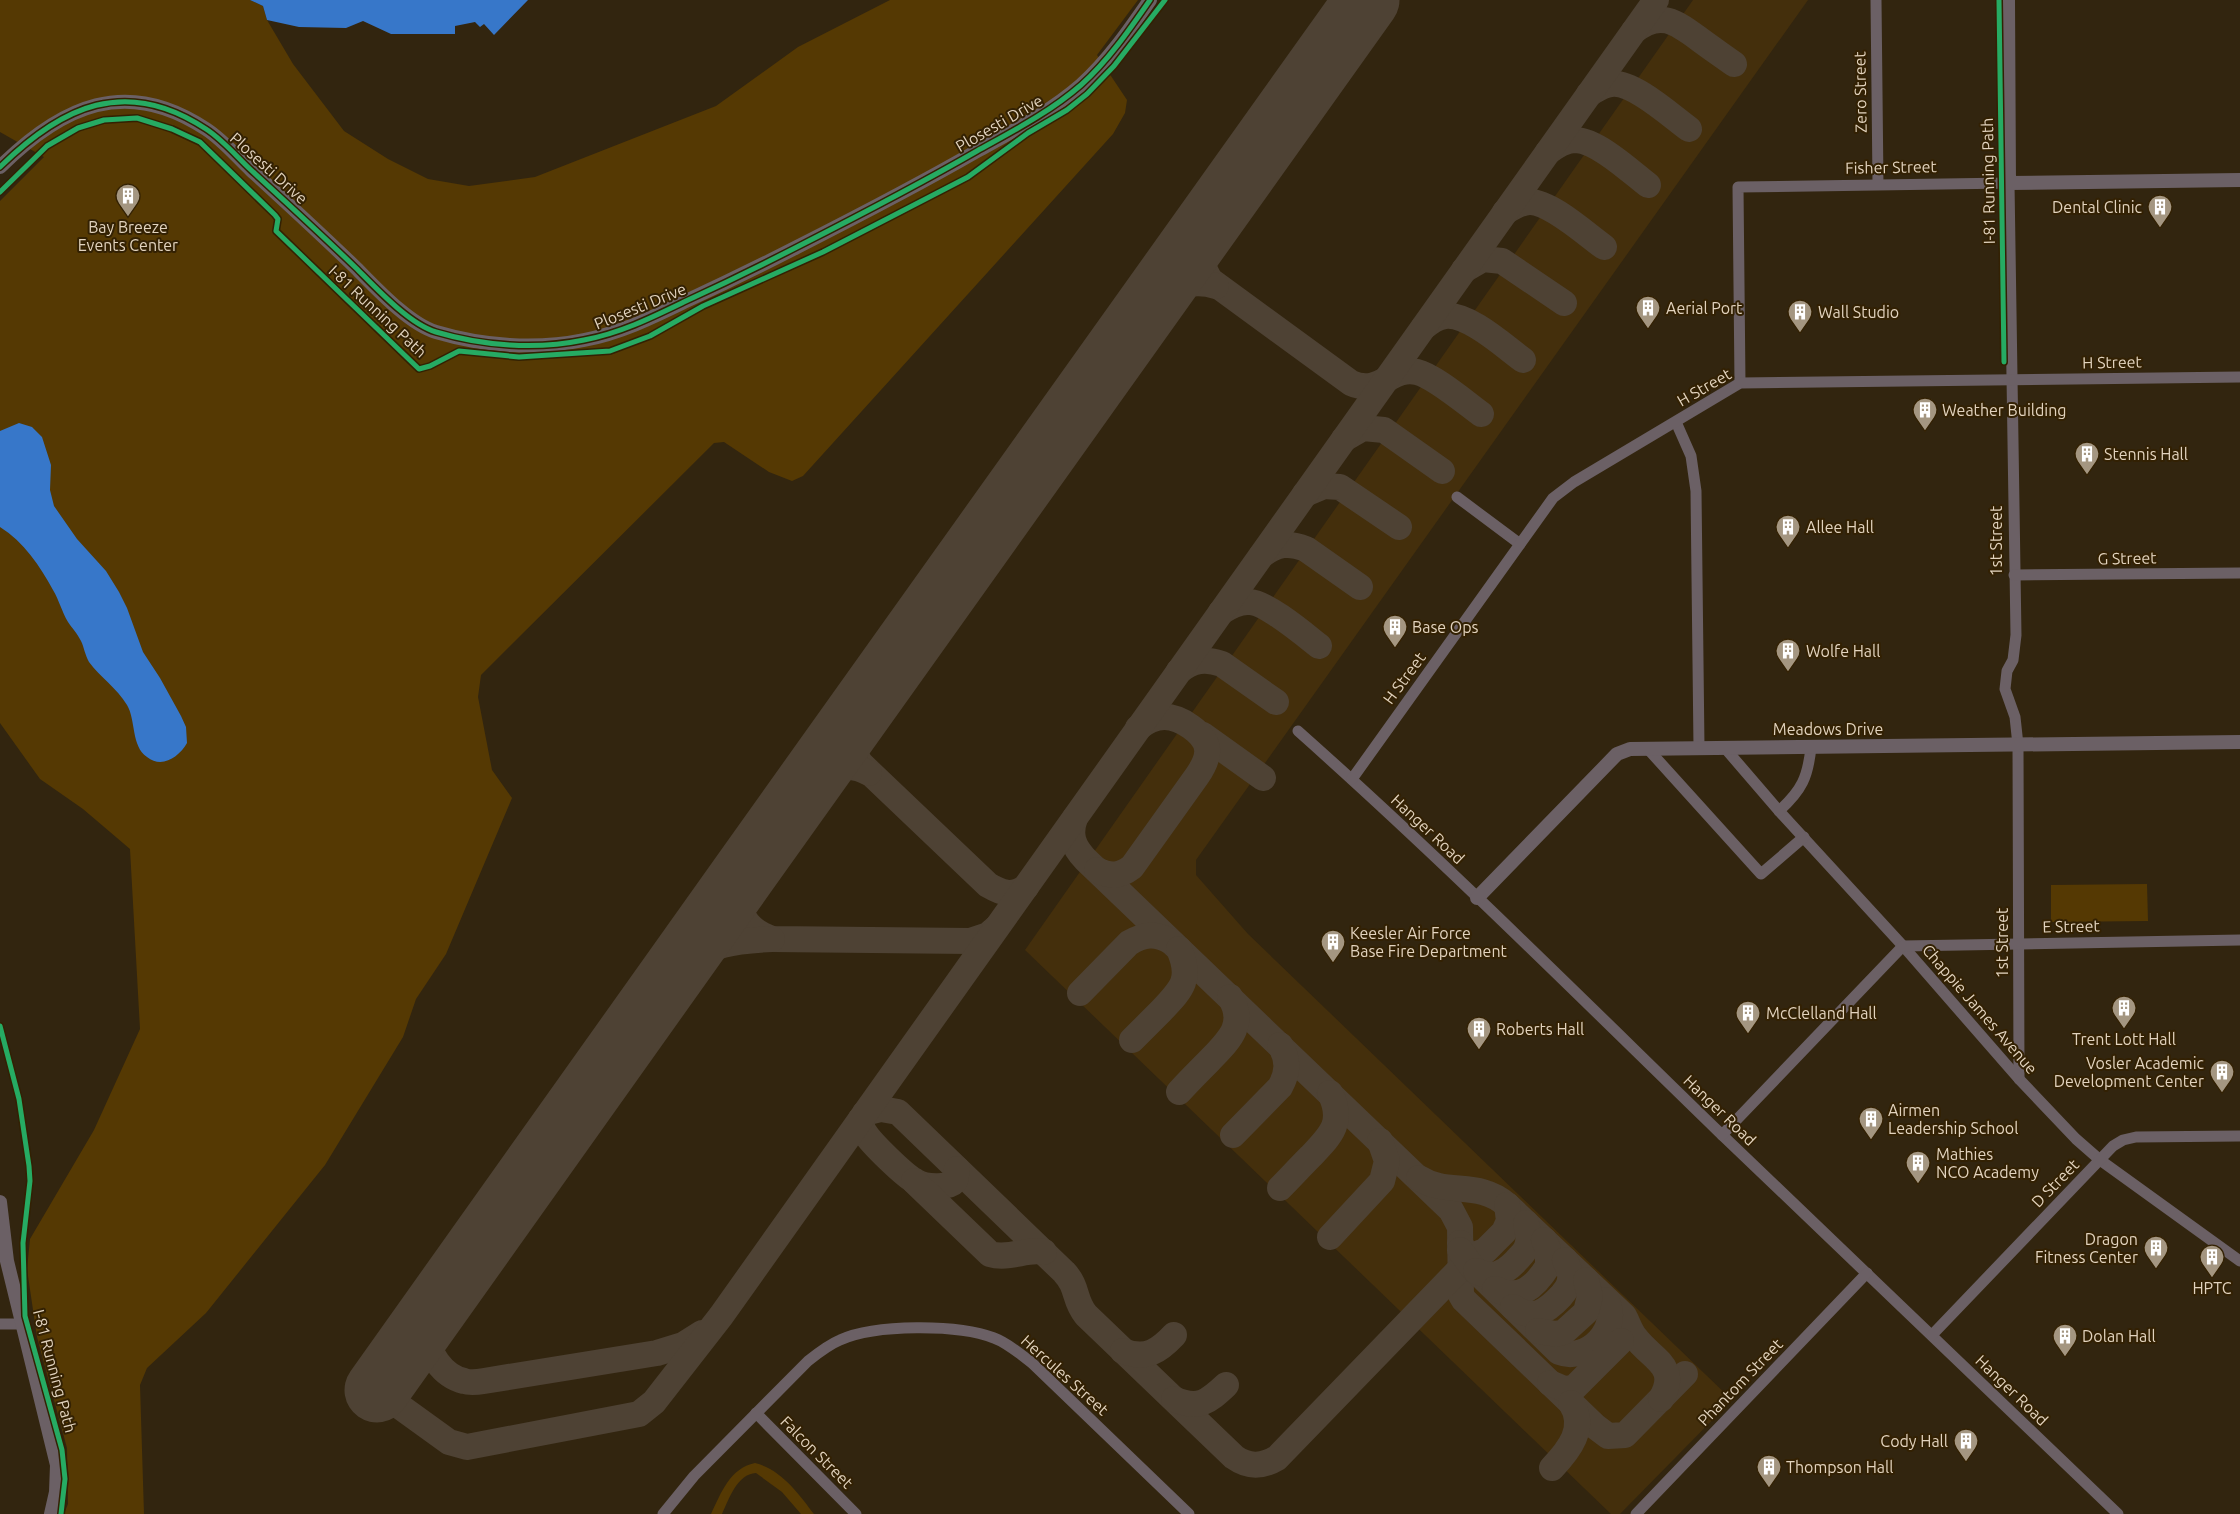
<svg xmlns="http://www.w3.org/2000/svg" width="2240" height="1514" font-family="Ubuntu,sans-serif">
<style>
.built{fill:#442f0c}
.green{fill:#553903}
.water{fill:#3777c9}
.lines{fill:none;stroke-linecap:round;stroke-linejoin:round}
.taxiway{stroke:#4e4234;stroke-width:26}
.runway{stroke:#4e4234;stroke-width:65}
.minor{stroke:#6b6065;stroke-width:11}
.tertiary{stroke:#6b6065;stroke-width:14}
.cycleway-casing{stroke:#332103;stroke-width:8}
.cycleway{stroke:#26ab63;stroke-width:5}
.labels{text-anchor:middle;stroke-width:4;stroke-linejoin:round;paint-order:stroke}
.street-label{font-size:16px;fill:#e2d3be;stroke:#332103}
.poi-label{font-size:16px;fill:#e2d3be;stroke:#332103;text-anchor:start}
</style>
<rect width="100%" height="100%" fill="#32250f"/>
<polygon class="built" points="1693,0 1808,0 1196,860 1196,875 1248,934 1732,1400 1620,1514 1611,1514 1025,950"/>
<g class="green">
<polygon points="0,0 250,0 263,6 267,20 293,64 344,131 388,159 428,179 469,186 535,177 716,106 798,47 890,0 1138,0 1097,55 1127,100 1125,113 1113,134 803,476 792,481 769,472 724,442 714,443 481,675 478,697 492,770 512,798 446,954 416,999 403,1037 325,1165 206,1313 147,1368 140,1385 144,1514 64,1514 68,1504 67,1448 37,1337 27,1269 30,1239 94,1130 140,1029 130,849 83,809 40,779 0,723 0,201 44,157 0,132"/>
<polygon points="2147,884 2148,921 2051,922 2051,885"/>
<path d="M755 1463C781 1469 799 1494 814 1514H801L782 1492 756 1473C737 1474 729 1499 722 1514H711C721 1493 730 1468 755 1463Z"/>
</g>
<g class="water">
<polygon points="250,0 528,0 494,35 484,24 480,27 475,22 455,26 455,34 391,34 363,21 346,28 299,27 267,20 263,6"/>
<path d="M19 423 32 427 42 437 51 465 50 490 54 506 77 539 106 571 119 592 127 608 143 652 160 678 181 716 186 727 187 743C179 757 162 769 147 757 131 746 136 720 127 705 117 688 100 677 89 662 85 655 84 647 81 641 77 633 72 628 68 622 62 612 59 600 53 590 40 566 24 542 0 527V431Z"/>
</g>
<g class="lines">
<g class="taxiway">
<path d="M1634 31C1660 10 1676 22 1699 39 1711 48 1723 56 1734 64"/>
<path d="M1589 94C1596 90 1602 85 1611 84 1633 81 1671 116 1689 129"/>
<path d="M1548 152C1557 145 1565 140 1576 140 1598 141 1631 172 1648 185"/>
<path d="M1505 212C1513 207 1521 202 1530 202 1551 202 1587 235 1604 247"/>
<path d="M1202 232C1196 250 1201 264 1210 280L1351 383C1381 396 1390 366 1417 372 1434 376 1466 403 1481 414"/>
<polyline points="1464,270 1483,259 1502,261 1564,303"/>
<path d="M1155 297C1175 286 1194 279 1216 286"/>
<path d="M1424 327C1430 322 1437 317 1445 316 1468 313 1505 347 1523 360"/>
<polyline points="1344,439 1363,428 1384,430 1442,471"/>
<polyline points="1305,494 1324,486 1340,487 1399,527"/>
<path d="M1262 555C1277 544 1288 542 1306 549L1360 587"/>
<path d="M1221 612C1230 606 1239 601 1250 602 1267 603 1305 635 1319 646"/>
<path d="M1179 671C1193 660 1205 658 1222 664L1276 702"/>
<path d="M853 724C845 743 850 748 861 764L988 885C1002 893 1011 897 1026 887"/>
<polyline points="1203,735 1263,778"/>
<path d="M815 776C833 768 850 762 869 773"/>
<path d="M1075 818C1069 835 1073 846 1085 859L1451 1210 1460 1227 1461 1295 1464 1300 1596 1427 1608 1436 1625 1435 1685 1374"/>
<path d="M1097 870C1111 877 1120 876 1132 867L1197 776C1211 756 1212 742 1191 727 1173 714 1156 713 1138 728"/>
<path d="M743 873C737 906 737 926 772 939L970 941 988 935 996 928"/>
<path d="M678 965C715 944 730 941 772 939"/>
<path d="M1080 993 1129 943C1144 934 1155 933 1170 941"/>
<path d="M1132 1040C1142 1030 1152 1020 1162 1010 1182 989 1192 979 1179 949"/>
<path d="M1179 1092C1189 1081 1199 1071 1209 1061 1228 1041 1247 1025 1230 997"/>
<path d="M865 1113 881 1109 898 1112 1064 1272C1079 1288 1073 1299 1086 1315L1234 1457C1248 1467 1262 1467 1277 1458L1461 1268"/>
<path d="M861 1119C861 1124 862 1129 865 1133 871 1143 905 1176 915 1181 924 1187 948 1189 955 1181L957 1169"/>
<path d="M1233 1135 1280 1087C1288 1073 1289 1060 1280 1045"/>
<path d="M1419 1178C1447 1196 1479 1180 1507 1205L1624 1316C1628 1323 1630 1331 1635 1337 1652 1360 1680 1366 1661 1399"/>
<path d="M914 1181 990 1254C1009 1260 1027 1248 1044 1252"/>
<path d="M1280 1188C1290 1178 1300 1167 1310 1157 1330 1136 1345 1123 1330 1093"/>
<polyline points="1330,1237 1382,1181 1387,1161 1380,1141"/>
<polyline points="1460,1243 1466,1254 1472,1256 1485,1251 1504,1232 1509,1221 1507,1205"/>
<path d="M1460 1250 1472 1267 1559 1352C1587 1363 1622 1328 1606 1300"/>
<path d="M1476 1271C1492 1279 1503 1274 1515 1262 1519 1257 1525 1253 1527 1246 1530 1238 1528 1231 1526 1223"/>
<path d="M1495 1289C1520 1301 1535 1287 1548 1266V1249L1544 1240"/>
<path d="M1513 1307C1533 1321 1546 1312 1561 1296 1566 1290 1571 1284 1570 1275 1570 1270 1567 1265 1565 1260"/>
<path d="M434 1312C432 1317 429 1324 428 1331 426 1353 443 1376 464 1381 470 1383 478 1382 484 1381L657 1353 683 1345 702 1333"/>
<polyline points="1538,1331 1556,1334 1564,1332 1586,1312 1590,1296 1586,1280"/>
<path d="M1123 1351C1146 1360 1159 1351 1174 1335"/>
<polyline points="1550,1383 1564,1389 1574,1388 1621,1341"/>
<polyline points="377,1390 449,1442 467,1447 639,1414 654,1402 721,1316 1656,0"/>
<path d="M1174 1399C1198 1410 1208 1402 1226 1385"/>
<path d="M1552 1468C1569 1450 1587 1428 1571 1403"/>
</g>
<path class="runway" d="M377 1390C706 926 1037 463 1367 0"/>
<g class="minor">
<polyline points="1876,0 1878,184"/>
<polyline points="1740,383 1738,187 2009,183 2016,635 2013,660 2007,671 2005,689 2015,717 2018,745 2019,1079"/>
<polyline points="1676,422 1691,456 1696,491 1699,747"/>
<polyline points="1457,497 1520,544"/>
<polyline points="2014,575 2240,573"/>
<path d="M1298 731C1443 860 1580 997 1719 1132 1851 1260 1985 1386 2118 1514"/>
<polyline points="1724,747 1779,811 1903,946 2019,1079 2076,1139 2100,1160 2240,1261"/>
<polyline points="1647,748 1761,874 1804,837"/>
<polyline points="1352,779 1553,498 1574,482 1740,383 2240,377"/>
<path d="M1779 811C1802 790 1808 777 1811 747"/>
<polyline points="1722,1135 1903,946 2240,940"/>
<polyline points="0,1324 21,1324"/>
<polyline points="1932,1335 2113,1146 2123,1140 2136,1137 2240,1136"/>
<polyline points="756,1413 856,1514"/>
<path d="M663 1514 694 1476 808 1361C818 1353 828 1345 840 1340 875 1324 958 1324 994 1338 1008 1343 1020 1354 1032 1363L1189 1514"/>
<polyline points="1636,1514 1867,1273"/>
</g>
<g class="tertiary">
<polyline points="2008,0 2009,183 2240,180"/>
<path d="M0 167C62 106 126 76 206 129 223 140 237 157 251 170 287 203 322 235 356 268 376 288 409 324 436 332 483 346 536 350 584 340 621 333 653 317 686 301 723 284 760 266 797 247 858 216 918 185 977 151 1013 131 1050 112 1081 85 1108 61 1130 29 1150 0"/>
<polyline points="1477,898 1617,754 1630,749 2240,742"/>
<polyline points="0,1202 7,1261 57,1465 56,1492 51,1514"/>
</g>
<defs>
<g id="cycleway">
<polyline points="1999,0 2004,362"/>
<path d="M0 167C62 106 126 76 206 129 223 140 237 157 251 170 287 203 322 235 356 268 376 288 409 324 436 332 483 346 536 350 584 340 621 333 653 317 686 301 723 284 760 266 797 247 858 216 918 185 977 151 1013 131 1050 112 1081 85 1108 61 1130 29 1150 0"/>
<polyline points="0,192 47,146 78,128 104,120 137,118 172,129 200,142 275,215 278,219 276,231 419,369 430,366 459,351 519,357 610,351 650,336 703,306 823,252 968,177 1028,133 1067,110 1087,94 1114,66 1165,0"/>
<polyline points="0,1026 19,1099 29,1166 30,1181 23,1243 25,1316 62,1450 65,1479 61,1514"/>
</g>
</defs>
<use href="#cycleway" class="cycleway-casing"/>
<use href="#cycleway" class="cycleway"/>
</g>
<defs>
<symbol id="building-pin" viewBox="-11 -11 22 30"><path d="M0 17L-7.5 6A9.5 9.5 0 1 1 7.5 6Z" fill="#a49681" stroke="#332103"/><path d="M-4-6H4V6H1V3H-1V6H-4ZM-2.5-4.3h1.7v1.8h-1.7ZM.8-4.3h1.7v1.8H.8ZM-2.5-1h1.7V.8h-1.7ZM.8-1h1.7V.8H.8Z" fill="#fff"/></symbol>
</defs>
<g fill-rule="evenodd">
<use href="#building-pin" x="114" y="182" width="28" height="38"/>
<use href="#building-pin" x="2146" y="193" width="28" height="38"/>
<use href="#building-pin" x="1634" y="294" width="28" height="38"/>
<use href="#building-pin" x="1786" y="298" width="28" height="38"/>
<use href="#building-pin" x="1911" y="396" width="28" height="38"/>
<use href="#building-pin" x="2073" y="440" width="28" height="38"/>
<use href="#building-pin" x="1774" y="513" width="28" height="38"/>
<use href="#building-pin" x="1381" y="613" width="28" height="38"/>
<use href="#building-pin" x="1774" y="637" width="28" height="38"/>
<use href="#building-pin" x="1319" y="928" width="28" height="38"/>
<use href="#building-pin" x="2110" y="994" width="28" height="38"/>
<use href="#building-pin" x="1734" y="999" width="28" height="38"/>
<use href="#building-pin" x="1465" y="1015" width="28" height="38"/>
<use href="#building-pin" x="2208" y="1058" width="28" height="38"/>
<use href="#building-pin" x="1857" y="1105" width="28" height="38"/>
<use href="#building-pin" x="1904" y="1149" width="28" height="38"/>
<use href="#building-pin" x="2142" y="1234" width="28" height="38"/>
<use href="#building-pin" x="2198" y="1243" width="28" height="38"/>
<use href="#building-pin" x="2051" y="1322" width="28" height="38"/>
<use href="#building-pin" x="1952" y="1427" width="28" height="38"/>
<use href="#building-pin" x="1755" y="1453" width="28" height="38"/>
</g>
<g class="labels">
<g class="street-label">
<text transform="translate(1860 92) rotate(-91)" y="6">Zero Street</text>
<text transform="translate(999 123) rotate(-30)" y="6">Plosesti Drive</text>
<text transform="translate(1891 167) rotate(-1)" y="6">Fisher Street</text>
<text transform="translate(269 168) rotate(42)" y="6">Plosesti Drive</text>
<text transform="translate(1988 181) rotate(-91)" y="6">I-81 Running Path</text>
<text transform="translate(640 306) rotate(-22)" y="6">Plosesti Drive</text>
<text transform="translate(378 311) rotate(43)" y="6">I-81 Running Path</text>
<text transform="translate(2112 362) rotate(-1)" y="6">H Street</text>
<text transform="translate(1704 387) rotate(-30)" y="6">H Street</text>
<text transform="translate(1996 541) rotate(-90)" y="6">1st Street</text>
<text transform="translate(2127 558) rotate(-1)" y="6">G Street</text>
<text transform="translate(1404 678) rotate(-54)" y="6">H Street</text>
<text x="1828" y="735">Meadows Drive</text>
<text transform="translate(1428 829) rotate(43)" y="6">Hanger Road</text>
<text transform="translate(2071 926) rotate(-1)" y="6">E Street</text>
<text transform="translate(2002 943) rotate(-90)" y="6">1st Street</text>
<text transform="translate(1980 1009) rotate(49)" y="6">Chappie James Avenue</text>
<text transform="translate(1720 1110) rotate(44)" y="6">Hanger Road</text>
<text transform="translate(2055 1183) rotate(-46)" y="6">D Street</text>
<text transform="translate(55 1371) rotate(75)" y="6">I-81 Running Path</text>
<text transform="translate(1065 1375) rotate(42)" y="6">Hercules Street</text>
<text transform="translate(1740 1382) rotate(-46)" y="6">Phantom Street</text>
<text transform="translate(2012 1390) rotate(44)" y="6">Hanger Road</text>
<text transform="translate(817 1452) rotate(45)" y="6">Falcon Street</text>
</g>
<g class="poi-label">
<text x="2142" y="213" text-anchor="end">Dental Clinic</text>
<text x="128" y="233" text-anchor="middle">Bay Breeze<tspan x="128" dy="18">Events Center</tspan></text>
<text x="1666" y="314">Aerial Port</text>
<text x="1818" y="318">Wall Studio</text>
<text x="1942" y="416">Weather Building</text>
<text x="2104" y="460">Stennis Hall</text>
<text x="1806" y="533">Allee Hall</text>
<text x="1412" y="633">Base Ops</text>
<text x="1806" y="657">Wolfe Hall</text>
<text x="1350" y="939">Keesler Air Force<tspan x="1350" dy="18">Base Fire Department</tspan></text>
<text x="1766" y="1019">McClelland Hall</text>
<text x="1496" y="1035">Roberts Hall</text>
<text x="2124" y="1045" text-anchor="middle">Trent Lott Hall</text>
<text x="2204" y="1069" text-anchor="end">Vosler Academic<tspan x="2204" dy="18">Development Center</tspan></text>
<text x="1888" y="1116">Airmen<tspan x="1888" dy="18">Leadership School</tspan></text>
<text x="1936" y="1160">Mathies<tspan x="1936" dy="18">NCO Academy</tspan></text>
<text x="2138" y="1245" text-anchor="end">Dragon<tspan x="2138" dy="18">Fitness Center</tspan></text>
<text x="2212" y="1294" text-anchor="middle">HPTC</text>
<text x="2082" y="1342">Dolan Hall</text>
<text x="1948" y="1447" text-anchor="end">Cody Hall</text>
<text x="1786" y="1473">Thompson Hall</text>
</g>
</g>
</svg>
